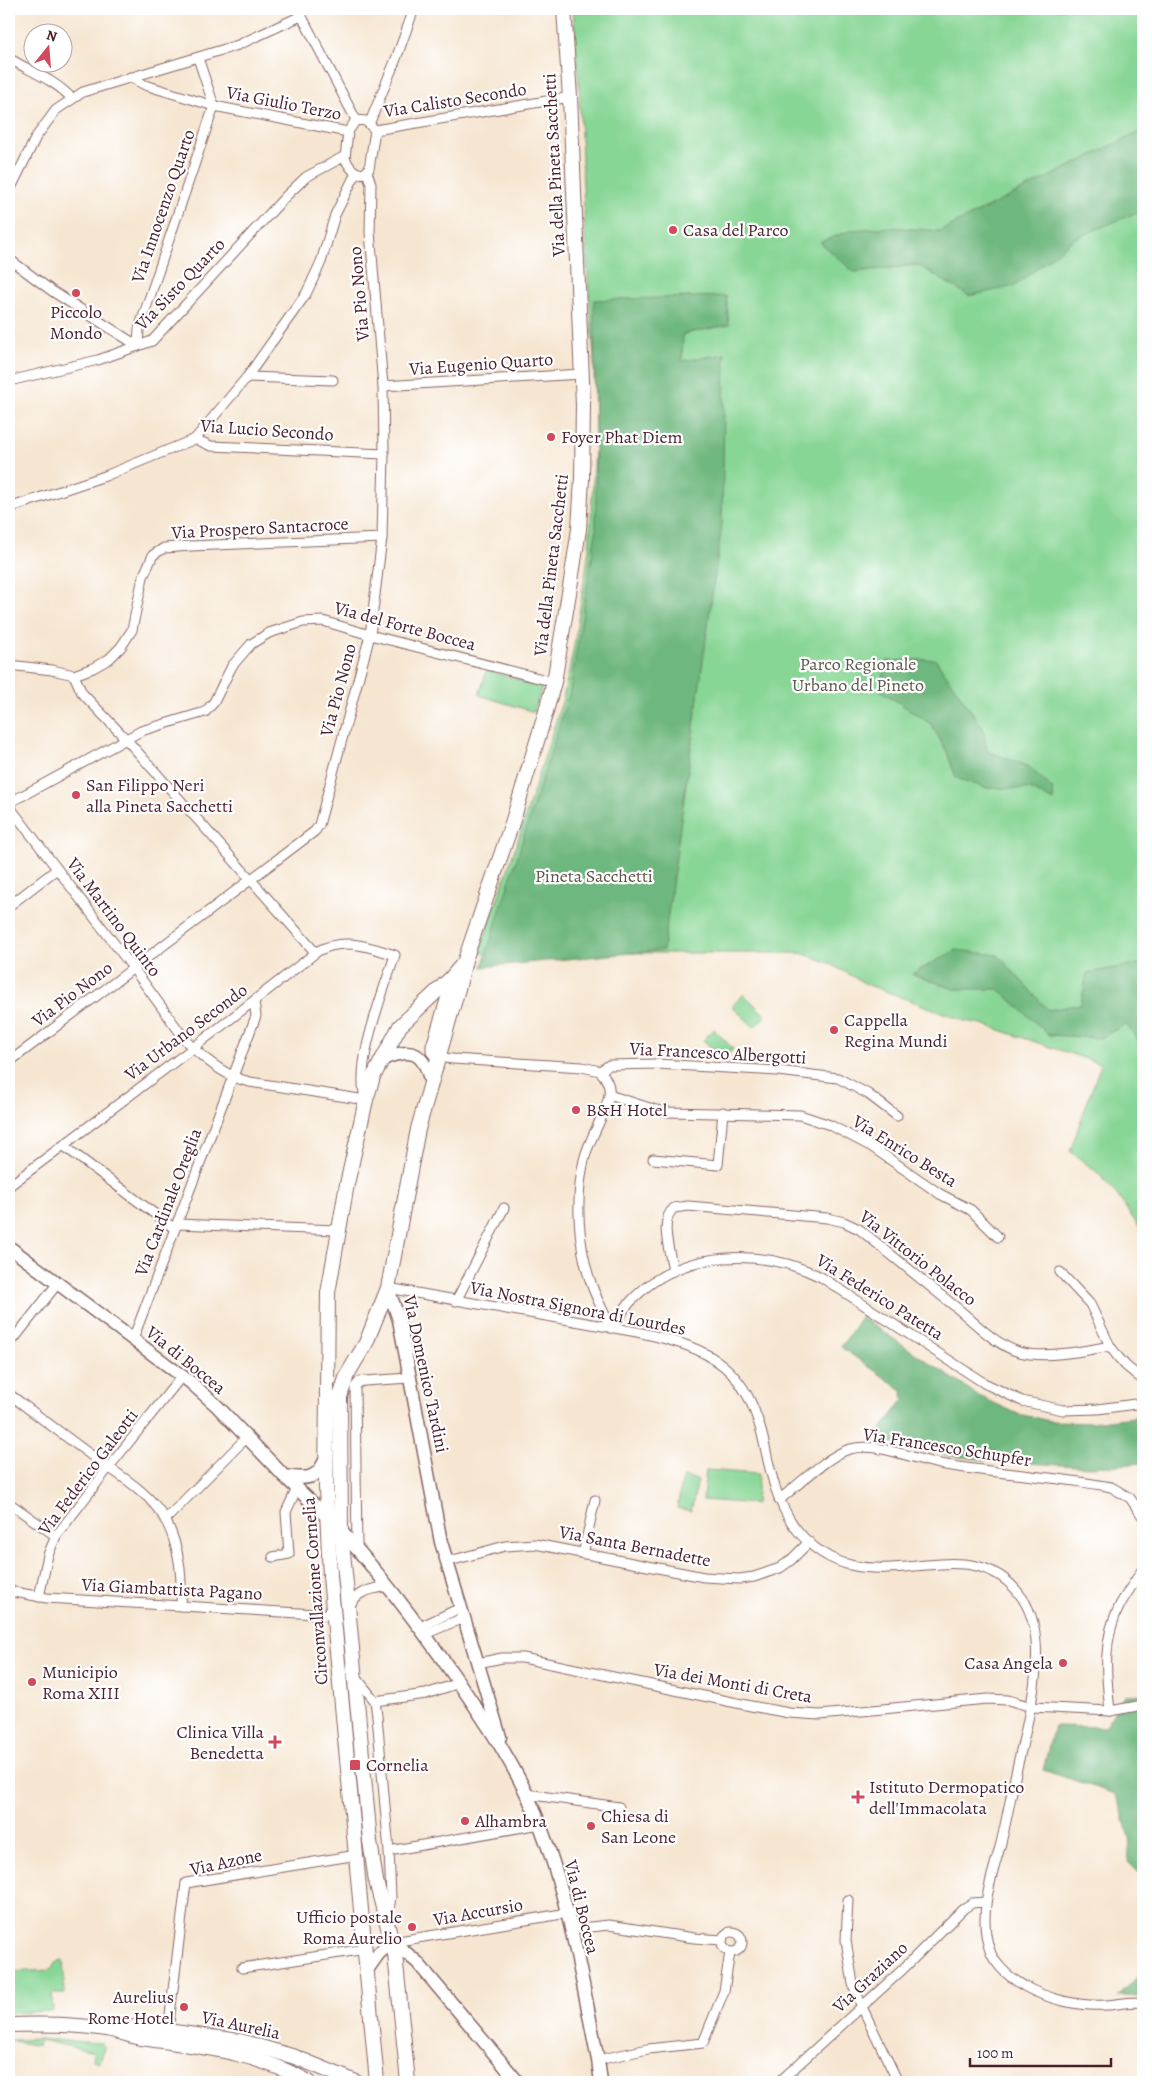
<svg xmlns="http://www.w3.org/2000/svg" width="1152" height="2091" font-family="Alegreya,serif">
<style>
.green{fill:#88d695;stroke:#697a60}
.forest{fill:#6eb77e;stroke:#5c6b54}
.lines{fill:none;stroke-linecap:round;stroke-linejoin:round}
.street-casing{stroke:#866565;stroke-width:11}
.secondary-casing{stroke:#866565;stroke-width:15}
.primary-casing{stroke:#866565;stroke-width:16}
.street{stroke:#fff;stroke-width:9}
.secondary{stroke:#fff;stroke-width:12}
.primary{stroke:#fff;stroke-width:14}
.poi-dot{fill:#d1495b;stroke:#fff;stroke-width:2}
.labels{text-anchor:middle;stroke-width:4.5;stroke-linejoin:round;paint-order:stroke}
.street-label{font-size:18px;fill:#4a1f2b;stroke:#fff}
.poi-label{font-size:18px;fill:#4a1f2b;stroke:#fff;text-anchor:start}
.park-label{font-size:18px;fill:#5d564b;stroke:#fff}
</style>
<rect width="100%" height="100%" fill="#fff"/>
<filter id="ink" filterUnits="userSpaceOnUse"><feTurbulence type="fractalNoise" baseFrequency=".02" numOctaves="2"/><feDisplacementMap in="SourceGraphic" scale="10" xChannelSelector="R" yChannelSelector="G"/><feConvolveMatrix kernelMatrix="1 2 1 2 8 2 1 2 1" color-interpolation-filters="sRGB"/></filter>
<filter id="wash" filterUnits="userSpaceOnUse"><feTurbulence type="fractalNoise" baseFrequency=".0096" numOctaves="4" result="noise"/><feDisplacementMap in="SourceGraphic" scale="20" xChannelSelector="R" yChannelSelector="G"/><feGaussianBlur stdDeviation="1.12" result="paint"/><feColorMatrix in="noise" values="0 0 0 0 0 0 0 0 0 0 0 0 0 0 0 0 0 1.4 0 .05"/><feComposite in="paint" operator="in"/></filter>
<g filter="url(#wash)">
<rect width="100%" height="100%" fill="#f6e6d1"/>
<g class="green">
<polygon points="573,9 1143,9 1143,1233 1117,1195 1098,1173 1070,1151 1101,1064 982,1024 965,1021 866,984 827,962 801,953 479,953 519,837 563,699 573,652 589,551 595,448 594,359 585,237 579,85"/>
<polygon points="487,670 542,687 534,712 479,695"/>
<polygon points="744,994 766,1016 754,1027 732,1006"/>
<polygon points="714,1029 733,1049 723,1059 703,1040"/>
<polygon points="706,1470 758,1474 756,1504 703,1500"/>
<polygon points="683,1477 698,1480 691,1511 677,1508"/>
<polygon points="63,1960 65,1994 52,1994 53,2011 9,2013 9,1972 51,1970 56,1962"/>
<polygon points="38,2039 102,2043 104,2048 100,2063 93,2060 94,2052 40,2040 38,2046 10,2040 9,2045 9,2040"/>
</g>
<g class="forest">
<polygon points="1143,130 1143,215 1135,213 1074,239 1015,286 969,296 918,265 854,272 820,242 852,230 891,227 940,231"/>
<polygon points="726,296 729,325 683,334 682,361 725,354 722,524 663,950 482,967 570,691 596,531 594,300"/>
<polygon points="935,659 983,728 987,751 1028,766 1052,788 1054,801 1030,789 986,788 956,778 947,752 931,724 880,690 887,661"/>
<polygon points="956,950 998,955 1048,1010 1081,1004 1087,973 1143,963 1143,1048 1126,1024 1100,1038 1049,1035 999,989 954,989 912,974"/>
<polygon points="861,1317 979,1396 1018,1414 1050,1421 1091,1422 1143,1416 1143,1463 1093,1467 1012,1462 948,1456 874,1439 904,1399 902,1390 841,1347"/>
<polygon points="1143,1694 1143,1877 1128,1862 1130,1842 1122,1811 1115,1794 1043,1770 1054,1726 1105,1727 1125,1695"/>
<polygon points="1143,1972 1143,1996 1117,1996"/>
</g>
</g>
<g filter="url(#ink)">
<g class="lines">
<defs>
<g id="street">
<polyline points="298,9 356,120"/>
<polyline points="198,58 214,106"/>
<path d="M10 59C30 71 57 81 72 99"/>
<polyline points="130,77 145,85 214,106 348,132"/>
<path d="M356 120 366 121 375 130 369 169 365 173C355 176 349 167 345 158L348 132Z"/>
<polyline points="370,122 396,59 414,9"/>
<polyline points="375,130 570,97"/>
<polyline points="9,192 36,137 56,110 83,92 238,45 301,16"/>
<polyline points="9,259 52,291 138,346"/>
<polyline points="138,346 139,329 214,106"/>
<polyline points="247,377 333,380"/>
<polyline points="9,381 98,360 152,341 286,196 306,177 345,156"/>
<polyline points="383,386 582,374"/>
<polyline points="195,439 247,377 306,294 321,262 335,215 356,173"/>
<polyline points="9,508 105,476 195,439 211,446 384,454"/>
<polyline points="9,665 52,670 74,675 93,668 109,659 121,647 132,630 143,577 153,555 164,548 191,546 382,538"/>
<polyline points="74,675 82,693 126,739 315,952"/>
<polyline points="9,803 141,731 205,712 214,702 232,666 251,644 269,633 303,622 323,621 370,635 554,682"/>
<path d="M9 806 133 968 187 1042C204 1059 226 1077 250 1082L366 1100C353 1065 384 991 395 955 369 947 345 937 318 951L193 1048 9 1186"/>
<polyline points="9,906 57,869"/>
<polyline points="451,980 431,1046 431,1052 435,1057 453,1059 582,1067 600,1071"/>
<polyline points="9,1062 315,831 319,825 370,635 382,538 384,454 383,386 370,232 371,184 367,172"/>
<polyline points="600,1071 609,1065 657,1064 778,1071 838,1078 868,1094 897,1116"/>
<path d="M600 1071C606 1077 611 1087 609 1096 605 1116 589 1138 584 1160 575 1200 578 1248 592 1286 597 1300 605 1314 611 1328"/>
<polyline points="609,1095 656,1110 669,1112 800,1115 830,1125 872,1147 940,1194 971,1210 998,1237"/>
<polyline points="64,1146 175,1229"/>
<polyline points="653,1159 718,1165 723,1112"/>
<polyline points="177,1224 338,1230"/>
<path d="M673 1271C671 1254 658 1221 674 1208L688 1206 827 1218 844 1222 859 1229C892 1255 924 1282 957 1308 975 1323 996 1345 1019 1352 1045 1359 1083 1351 1110 1346"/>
<polyline points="1060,1272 1090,1304 1110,1346 1118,1357 1126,1366 1143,1380"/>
<path d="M388 1288 637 1332C713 1348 748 1367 765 1447 771 1475 777 1502 794 1526 864 1620 966 1515 1023 1599 1050 1641 1030 1711 1020 1755 1013 1784 1008 1814 1001 1843 992 1877 978 1912 989 1948 994 1965 1009 1977 1024 1986 1047 1999 1080 2007 1106 2005 1118 2005 1132 2000 1143 2003"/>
<polyline points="456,1301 504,1208"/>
<path d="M611 1328C618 1317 626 1306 635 1297 683 1249 763 1248 821 1277L984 1383 1022 1401 1063 1410 1098 1409 1143 1403"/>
<polyline points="133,1339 256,1016 254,1001"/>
<polyline points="9,1345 58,1283"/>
<path d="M9 1394C37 1415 66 1437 95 1458 119 1475 151 1493 166 1521 180 1548 182 1576 181 1606"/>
<path d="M779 1500C797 1486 830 1454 850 1449 880 1442 911 1459 940 1464 996 1474 1054 1476 1111 1487L1130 1498 1143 1517"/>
<polyline points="9,1503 56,1536"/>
<polyline points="165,1520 247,1437"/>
<polyline points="357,1549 355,1387 359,1382 365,1381 409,1378"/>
<polyline points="583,1554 595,1500"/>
<polyline points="273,1557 289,1554 286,1512 297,1488"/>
<polyline points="446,1562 505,1546 535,1544 704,1577 739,1579 754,1577 780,1568 791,1560 809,1542"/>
<polyline points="9,1591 47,1598 333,1615"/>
<polyline points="39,1597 48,1555 56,1536 109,1467 182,1376"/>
<path d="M349 1607C357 1590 372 1589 389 1586"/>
<polyline points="420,1627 460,1608"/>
<polyline points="425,1634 463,1618"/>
<polyline points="478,1663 502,1658 523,1658 751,1706 789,1713 820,1715 987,1699 1008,1700 1032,1707 1110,1711 1143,1705"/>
<polyline points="355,1676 375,1701 377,1716 389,1851 391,1897 388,1917"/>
<polyline points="375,1701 426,1694 459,1683"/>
<path d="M1110 1711C1106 1675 1102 1639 1120 1605 1127 1592 1136 1581 1143 1568"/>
<polyline points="526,1794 619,1807"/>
<polyline points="389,1851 540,1824"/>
<polyline points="848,1900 846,1940 853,1984 862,2007 898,2082"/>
<polyline points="572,1929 609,1925 694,1938 722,1940"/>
<circle cx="732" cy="1942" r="10"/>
<polyline points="393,1942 568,1913"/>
<polyline points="242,1968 366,1949"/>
<polyline points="168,2031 186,1883 357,1855"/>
<polyline points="598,2060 648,2049 703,2043 724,1991 730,1952"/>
<polyline points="779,2082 901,1971 963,1909 972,1903 985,1902"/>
</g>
<g id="secondary">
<path d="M381 1060C412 1046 425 1052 431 1085"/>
<polyline points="9,1247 190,1382 217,1406 284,1476 327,1517"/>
<polyline points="388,1288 399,1320 441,1542 500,1737"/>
<path d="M284 1476C306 1479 317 1481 326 1458"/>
<path d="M341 1531C382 1576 418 1624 453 1674 486 1722 519 1770 540 1825 569 1900 582 1981 598 2060L601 2082"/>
<polyline points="367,1970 379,1953 393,1942 417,1962 518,2082"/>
</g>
<g id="primary">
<path d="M9 2025C42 2024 78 2024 111 2030 121 2032 131 2036 141 2038 202 2047 254 2051 309 2082"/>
<polyline points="116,2029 137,2027 240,2041 295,2057 356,2082"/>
<polyline points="377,2082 330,1576 326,1487 328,1293 347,1184 366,1100 373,1077 400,1026 451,978 462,965"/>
<polyline points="408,2082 395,1954 376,1881 370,1841 341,1531 340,1397 347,1375 366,1343 388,1288 418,1129 459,985 465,960 513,820 545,715 554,682 571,581 579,529 582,479 583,404 570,97 564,9"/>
</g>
</defs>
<use href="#street" class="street-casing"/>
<use href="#secondary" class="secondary-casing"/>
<use href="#primary" class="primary-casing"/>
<use href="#street" class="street"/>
<use href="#secondary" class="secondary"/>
<use href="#primary" class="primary"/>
</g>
</g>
<g class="poi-dot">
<circle cx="673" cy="230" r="5"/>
<circle cx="76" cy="293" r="5"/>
<circle cx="551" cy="437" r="5"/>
<circle cx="76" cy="795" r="5"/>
<circle cx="834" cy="1030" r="5"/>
<circle cx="576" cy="1110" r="5"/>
<circle cx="1063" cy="1663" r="5"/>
<circle cx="32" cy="1682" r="5"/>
<path d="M272.5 1734.5h5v5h5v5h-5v5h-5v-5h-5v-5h5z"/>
<rect x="349" y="1759" width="12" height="12" rx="2.5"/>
<path d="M855.5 1789.5h5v5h5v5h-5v5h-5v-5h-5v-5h5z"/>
<circle cx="465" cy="1821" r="5"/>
<circle cx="591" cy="1826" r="5"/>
<circle cx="412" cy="1927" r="5"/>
<circle cx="184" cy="2007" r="5"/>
</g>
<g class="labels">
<g class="street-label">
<text transform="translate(455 100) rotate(-9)" y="6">Via Calisto Secondo</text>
<text transform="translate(284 103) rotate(11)" y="6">Via Giulio Terzo</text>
<text transform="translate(554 165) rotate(-93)" y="6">Via della Pineta Sacchetti</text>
<text transform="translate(163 206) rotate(-71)" y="6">Via Innocenzo Quarto</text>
<text transform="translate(180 284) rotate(-46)" y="6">Via Sisto Quarto</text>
<text transform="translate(359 294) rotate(-95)" y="6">Via Pio Nono</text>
<text transform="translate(481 364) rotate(-4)" y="6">Via Eugenio Quarto</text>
<text transform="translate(267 430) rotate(4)" y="6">Via Lucio Secondo</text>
<text transform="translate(260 528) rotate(-3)" y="6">Via Prospero Santacroce</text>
<text transform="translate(551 565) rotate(-83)" y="6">Via della Pineta Sacchetti</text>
<text transform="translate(405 626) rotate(15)" y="6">Via del Forte Boccea</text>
<text transform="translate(338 690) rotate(-75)" y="6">Via Pio Nono</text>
<text transform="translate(114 917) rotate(53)" y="6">Via Martino Quinto</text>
<text transform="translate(72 994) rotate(-37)" y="6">Via Pio Nono</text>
<text transform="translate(186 1032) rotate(-37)" y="6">Via Urbano Secondo</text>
<text transform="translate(718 1053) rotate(3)" y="6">Via Francesco Albergotti</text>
<text transform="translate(905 1151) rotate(32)" y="6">Via Enrico Besta</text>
<text transform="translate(168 1202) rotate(-69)" y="6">Via Cardinale Oreglia</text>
<text transform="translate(918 1258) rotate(38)" y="6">Via Vittorio Polacco</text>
<text transform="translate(880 1297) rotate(32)" y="6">Via Federico Patetta</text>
<text transform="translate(578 1308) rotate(11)" y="6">Via Nostra Signora di Lourdes</text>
<text transform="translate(186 1360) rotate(39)" y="6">Via di Boccea</text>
<text transform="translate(426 1374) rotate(78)" y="6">Via Domenico Tardini</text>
<text transform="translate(947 1447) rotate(9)" y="6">Via Francesco Schupfer</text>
<text transform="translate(88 1472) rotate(-53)" y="6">Via Federico Galeotti</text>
<text transform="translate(635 1546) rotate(11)" y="6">Via Santa Bernadette</text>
<text transform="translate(172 1589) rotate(3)" y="6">Via Giambattista Pagano</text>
<text transform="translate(315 1591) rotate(-94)" y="6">Circonvallazione Cornelia</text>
<text transform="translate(733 1683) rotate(10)" y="6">Via dei Monti di Creta</text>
<text transform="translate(226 1862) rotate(-12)" y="6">Via Azone</text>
<text transform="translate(582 1907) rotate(76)" y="6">Via di Boccea</text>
<text transform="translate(478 1912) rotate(-10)" y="6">Via Accursio</text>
<text transform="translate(870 1977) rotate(-43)" y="6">Via Graziano</text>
<text transform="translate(241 2025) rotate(12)" y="6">Via Aurelia</text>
</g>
<g class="poi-label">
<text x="683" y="236">Casa del Parco</text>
<text x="76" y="318" text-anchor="middle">Piccolo<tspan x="76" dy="21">Mondo</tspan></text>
<text x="561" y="443">Foyer Phat Diem</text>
<text x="86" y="791">San Filippo Neri<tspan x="86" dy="21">alla Pineta Sacchetti</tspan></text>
<text x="844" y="1026">Cappella<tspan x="844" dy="21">Regina Mundi</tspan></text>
<text x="586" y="1116">B&amp;H Hotel</text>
<text x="1053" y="1669" text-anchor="end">Casa Angela</text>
<text x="42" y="1678">Municipio<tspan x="42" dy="21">Roma XIII</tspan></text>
<text x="264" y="1738" text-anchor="end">Clinica Villa<tspan x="264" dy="21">Benedetta</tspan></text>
<text x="366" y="1771">Cornelia</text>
<text x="869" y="1793">Istituto Dermopatico<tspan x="869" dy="21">dell'Immacolata</tspan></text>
<text x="601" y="1822">Chiesa di<tspan x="601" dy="21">San Leone</tspan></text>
<text x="475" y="1827">Alhambra</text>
<text x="402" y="1923" text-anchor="end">Ufficio postale<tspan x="402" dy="21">Roma Aurelio</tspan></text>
<text x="174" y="2003" text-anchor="end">Aurelius<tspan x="174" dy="21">Rome Hotel</tspan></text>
</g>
<g class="park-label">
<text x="858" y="670">Parco Regionale<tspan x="858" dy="21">Urbano del Pineto</tspan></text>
<text x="594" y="882">Pineta Sacchetti</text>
</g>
</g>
<rect width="1152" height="2091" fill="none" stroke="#fff" stroke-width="30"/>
<g transform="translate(48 48) rotate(17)"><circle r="24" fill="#ffffff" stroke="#b7a5aa"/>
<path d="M0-4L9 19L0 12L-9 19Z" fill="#d1495b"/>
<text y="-8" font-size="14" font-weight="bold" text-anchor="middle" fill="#4a1f2b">N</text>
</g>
<path d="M970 2058v8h141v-8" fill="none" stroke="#4a1f2b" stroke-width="2.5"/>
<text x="977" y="2058" font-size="15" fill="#4a1f2b" stroke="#ffffff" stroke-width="4" paint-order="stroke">100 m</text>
</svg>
